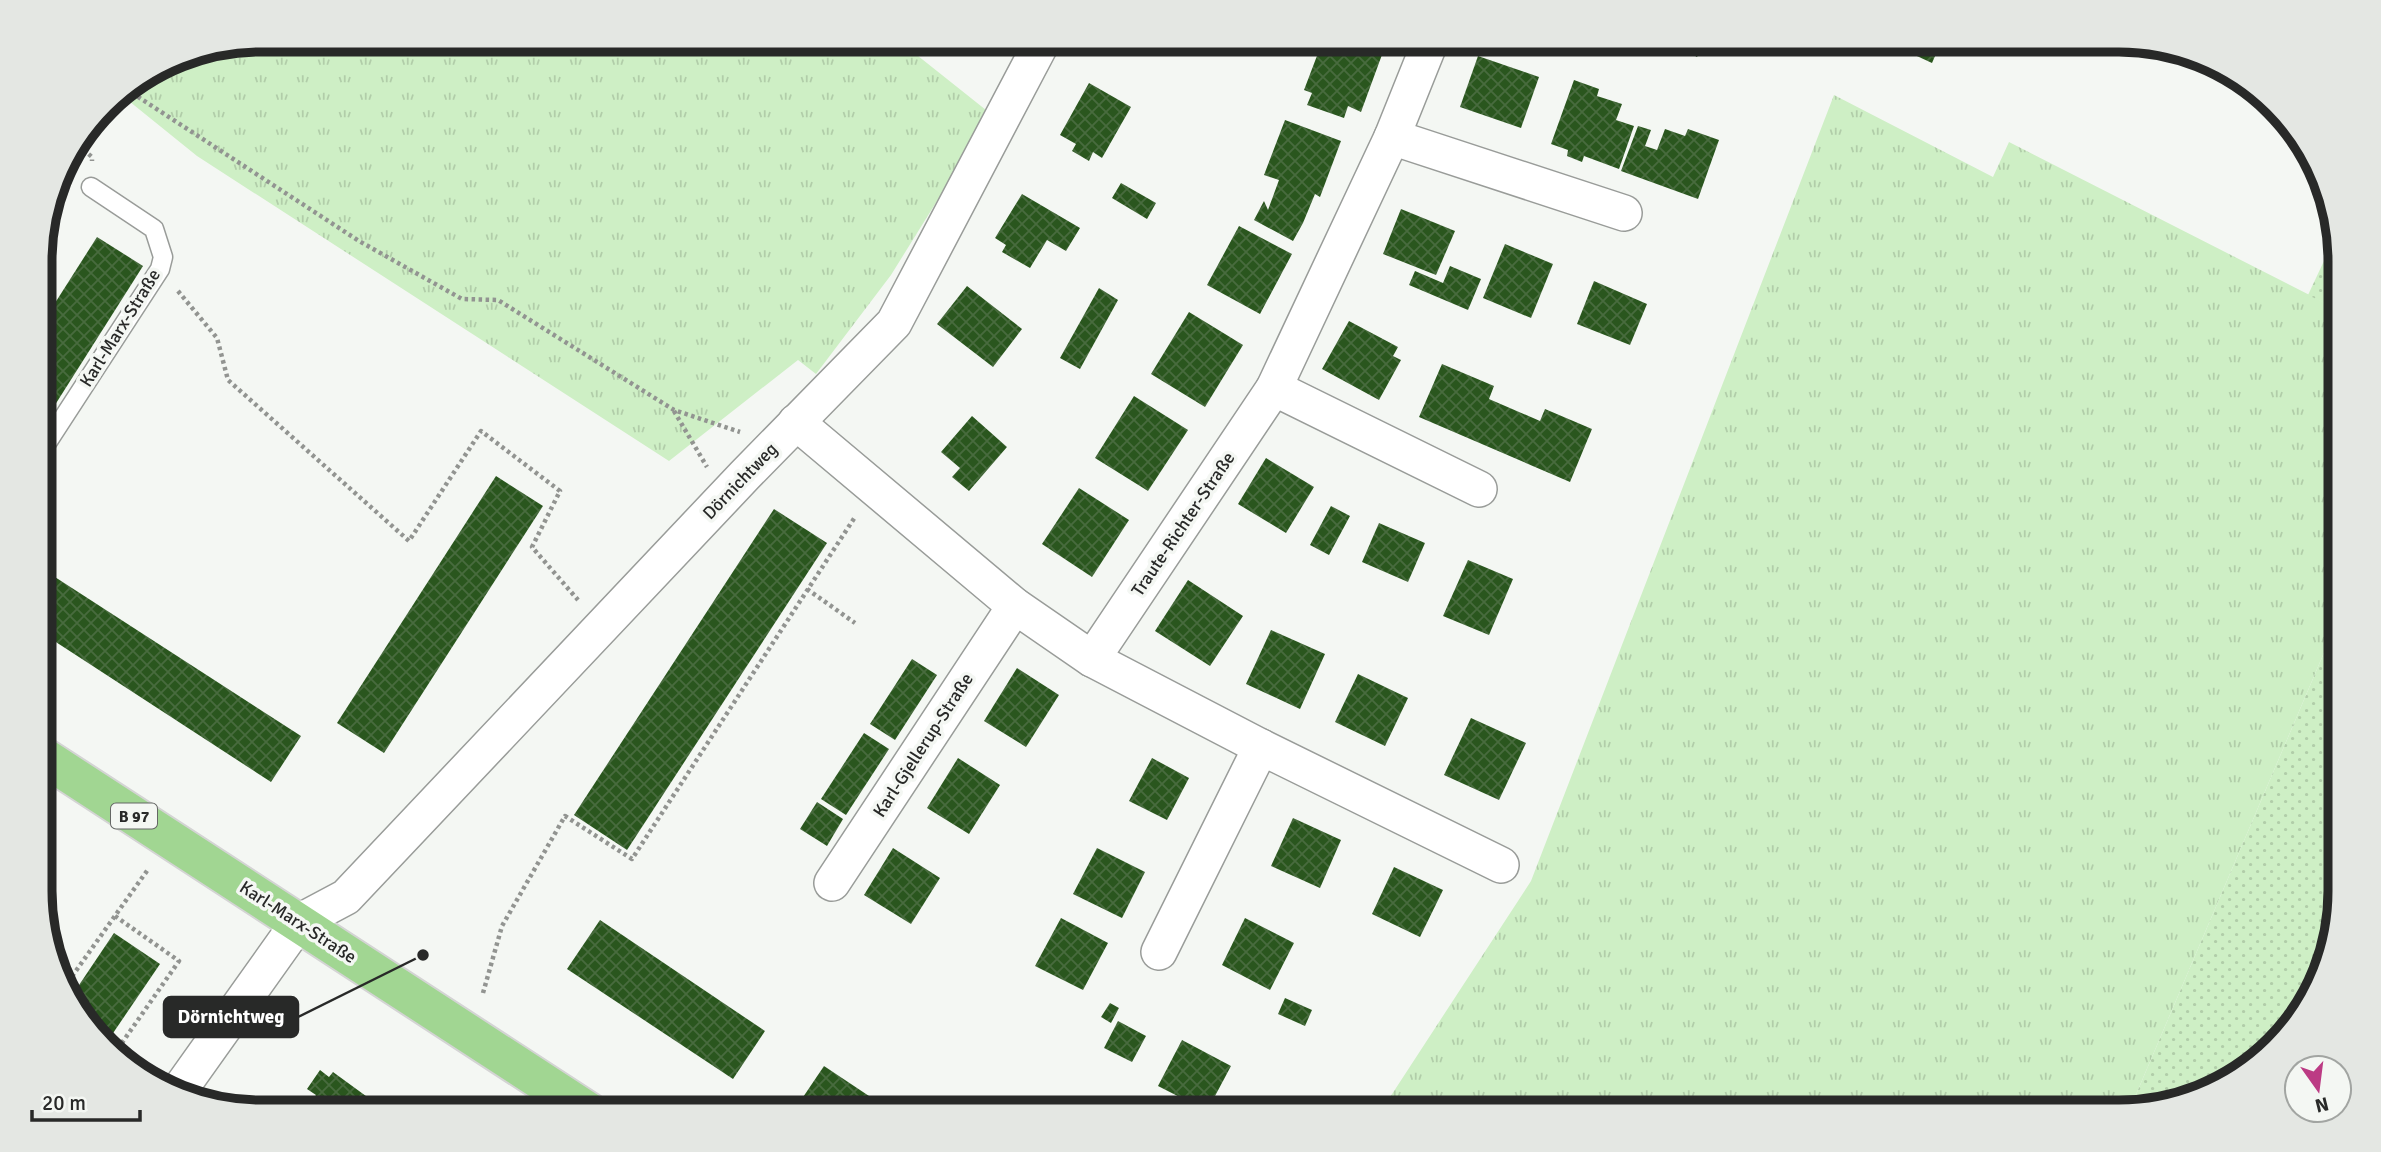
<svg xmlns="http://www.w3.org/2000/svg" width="2381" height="1152" font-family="Signika,sans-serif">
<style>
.grass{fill:url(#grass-tufts)}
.garden{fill:url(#garden-dots)}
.building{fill:url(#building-cross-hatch)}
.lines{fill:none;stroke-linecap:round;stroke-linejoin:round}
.service-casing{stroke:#999c99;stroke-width:21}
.minor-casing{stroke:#999c99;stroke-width:38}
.primary-casing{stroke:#d4d4d4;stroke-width:42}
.path{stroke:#929491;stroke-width:4.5;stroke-dasharray:3.5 3.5;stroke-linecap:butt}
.service{stroke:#fff;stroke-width:18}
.minor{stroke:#fff;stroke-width:35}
.primary{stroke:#a1d692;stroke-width:38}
.labels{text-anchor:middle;stroke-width:7;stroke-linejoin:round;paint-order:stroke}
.shield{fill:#f4f7f3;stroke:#656765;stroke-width:2}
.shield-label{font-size:16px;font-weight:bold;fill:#282928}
.street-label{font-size:18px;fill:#282928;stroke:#f4f7f3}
.rim{fill:none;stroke:#282928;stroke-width:9}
.leader{fill:none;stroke:#282928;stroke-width:2.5}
.callout-dot{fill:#282928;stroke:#f4f7f3;stroke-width:2.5}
.callout{fill:#282928;stroke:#282928;stroke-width:2.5}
.callout-label{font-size:19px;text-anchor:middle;font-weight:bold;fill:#fff}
</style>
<defs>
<pattern id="grass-tufts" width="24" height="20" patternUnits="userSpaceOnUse" patternTransform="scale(1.75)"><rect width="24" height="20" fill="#ceefc5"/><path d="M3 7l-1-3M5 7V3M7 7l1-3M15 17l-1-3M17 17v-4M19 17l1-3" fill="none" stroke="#b1cda9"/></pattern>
<pattern id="garden-dots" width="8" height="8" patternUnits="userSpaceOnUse" patternTransform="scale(1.75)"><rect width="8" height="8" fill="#ceefc5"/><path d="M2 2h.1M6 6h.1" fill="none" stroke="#b1cda9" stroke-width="1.8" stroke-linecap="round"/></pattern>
<pattern id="building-cross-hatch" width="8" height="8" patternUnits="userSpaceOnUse" patternTransform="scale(1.75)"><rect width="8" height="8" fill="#2a561e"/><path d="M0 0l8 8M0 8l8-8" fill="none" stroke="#486b3e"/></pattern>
</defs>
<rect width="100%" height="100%" fill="#f4f7f3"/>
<g class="grass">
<polygon points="262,40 898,40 991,114 891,275 816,374 798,360 669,461 197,156 119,93 177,57"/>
<polygon points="1834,95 1993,177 2009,142 2339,310 2340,615 2129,1111 1381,1111 1531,881"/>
</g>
<g class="garden">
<polygon points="2338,231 2339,233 2339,310 2308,295"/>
<polygon points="2340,615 2341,891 2318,988 2243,1074 2129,1111"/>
</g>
<g class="building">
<polygon points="1323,40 1351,40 1383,52 1361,112 1348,106 1344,118 1307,105 1312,93 1304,90"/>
<polygon points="1667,40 1706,40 1697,57"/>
<polygon points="1882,40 1942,40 1932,63"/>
<polygon points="1478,56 1539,77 1521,128 1460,107"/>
<polygon points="1574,80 1599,89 1597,96 1622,104 1616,120 1634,126 1619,169 1584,156 1582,162 1567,156 1568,150 1551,144"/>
<polygon points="1089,83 1131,107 1102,158 1093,152 1089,161 1072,151 1076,144 1060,135"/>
<polygon points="1285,120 1341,141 1320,197 1315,194 1303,223 1293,241 1254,220 1264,201 1268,210 1279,180 1264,175"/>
<polygon points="1638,126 1651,130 1645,146 1657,150 1665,129 1685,136 1688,129 1719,140 1698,199 1621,171"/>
<polygon points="1121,183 1156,203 1147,219 1112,198"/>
<polygon points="1022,194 1080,228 1066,251 1047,240 1030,268 1002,252 1006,245 995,238"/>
<polygon points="1401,209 1455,231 1436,275 1383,254"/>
<polygon points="1239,226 1292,254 1260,314 1207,285"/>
<polygon points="97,237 143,266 41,427 41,325"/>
<polygon points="1505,244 1553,264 1531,318 1483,298"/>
<polygon points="1450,266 1481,279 1468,310 1409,285 1415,271 1443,283"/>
<polygon points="1594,281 1647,304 1630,345 1577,324"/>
<polygon points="967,286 1022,329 993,367 937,324"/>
<polygon points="1099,288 1118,300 1080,369 1060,358"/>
<polygon points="1189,312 1243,345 1205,407 1151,374"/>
<polygon points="1349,321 1398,347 1393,356 1401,360 1379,400 1322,369"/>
<polygon points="1442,364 1494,386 1489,399 1540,421 1545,409 1592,429 1570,482 1419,417"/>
<polygon points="1134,396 1188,430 1148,491 1095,458"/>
<polygon points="972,416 1007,447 969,491 952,477 960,468 941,452"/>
<polygon points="1266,458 1314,487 1286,533 1238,504"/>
<polygon points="496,476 543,506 384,753 337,723"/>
<polygon points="1079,488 1129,520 1092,577 1042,544"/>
<polygon points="1331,506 1350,516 1329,555 1310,545"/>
<polygon points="774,509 827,543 627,850 574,815"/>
<polygon points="1379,523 1425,543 1408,582 1362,562"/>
<polygon points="1468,560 1513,579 1489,635 1443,616"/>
<polygon points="41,568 301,736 271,782 42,633"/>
<polygon points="1188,580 1243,616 1210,666 1155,631"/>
<polygon points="1271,630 1325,654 1300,709 1246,684"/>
<polygon points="912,659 937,675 895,740 870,724"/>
<polygon points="1017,668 1059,695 1026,747 984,721"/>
<polygon points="1358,674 1408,698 1385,746 1335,722"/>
<polygon points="1471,718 1526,743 1499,800 1444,775"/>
<polygon points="864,733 889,749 846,815 821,799"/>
<polygon points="958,758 1000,785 969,834 927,808"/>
<polygon points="1152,758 1189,778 1167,820 1129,801"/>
<polygon points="817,802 843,819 827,846 800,829"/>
<polygon points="1293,818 1341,840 1320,888 1271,866"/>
<polygon points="893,848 940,878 911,924 864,895"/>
<polygon points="1097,848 1145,872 1122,918 1073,894"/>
<polygon points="1394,867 1443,890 1420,937 1372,914"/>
<polygon points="1061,918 1108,943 1083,990 1035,966"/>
<polygon points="1245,918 1294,943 1270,990 1222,965"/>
<polygon points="600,920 765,1031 733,1079 567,969"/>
<polygon points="114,933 160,964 107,1042 86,1025 73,994"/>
<polygon points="1285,998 1312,1010 1305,1026 1278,1014"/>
<polygon points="1110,1003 1119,1008 1111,1023 1101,1017"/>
<polygon points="1118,1021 1146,1036 1132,1062 1104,1048"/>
<polygon points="1182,1040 1231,1066 1207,1111 1158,1086"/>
<polygon points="824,1066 893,1112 793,1112"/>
<polygon points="320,1070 329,1077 333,1072 381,1107 377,1112 304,1112 316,1095 307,1089"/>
<polygon points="405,1096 429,1112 395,1112"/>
</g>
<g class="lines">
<defs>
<polyline id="service" points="41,452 160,269 163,257 154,229 91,187"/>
<g id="minor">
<polyline points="1392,137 1624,213"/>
<polyline points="1274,388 1479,489"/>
<polyline points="796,422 1015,606 1092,659 1261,747 1501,865"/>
<polyline points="1092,659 1274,388 1392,137 1429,45"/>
<polyline points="832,883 1015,606"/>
<polyline points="1159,952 1261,747"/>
<polyline points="178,1092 299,922 346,897 745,475 894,323 1043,40"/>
</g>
<polyline id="primary" points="42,756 589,1112"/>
</defs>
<use href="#service" class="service-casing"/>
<use href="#minor" class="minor-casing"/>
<use href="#primary" class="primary-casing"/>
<g class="path">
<polyline points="126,89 359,241 462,299 498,300 674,410 740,432"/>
<polyline points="78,145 92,157 92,161"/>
<polyline points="178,291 217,338 228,380 409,541 481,431 560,491 532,547 578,600"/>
<polyline points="674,411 707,467"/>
<polyline points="807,589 855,623"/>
<polyline points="115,916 179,961 117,1050"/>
<polyline points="68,982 149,868"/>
<polyline points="483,993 502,926 565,816 632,859 855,517"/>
</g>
<use href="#service" class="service"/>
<use href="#minor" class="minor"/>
<use href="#primary" class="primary"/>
</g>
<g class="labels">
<rect class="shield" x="111" y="803.5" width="46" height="25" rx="5"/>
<g class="shield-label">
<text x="134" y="822">B 97</text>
</g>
<g class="street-label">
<text transform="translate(120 328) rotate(-58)" y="6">Karl-Marx-Straße</text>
<text transform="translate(740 481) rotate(-46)" y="6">Dörnichtweg</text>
<text transform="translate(1183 524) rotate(-56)" y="6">Traute-Richter-Straße</text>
<text transform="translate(923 745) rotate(-57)" y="6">Karl-Gjellerup-Straße</text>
<text transform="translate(298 922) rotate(33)" y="6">Karl-Marx-Straße</text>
</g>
</g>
<path d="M0 0H2381V1152H0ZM261 52H2119A209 209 0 0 1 2328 261V891A209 209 0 0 1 2119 1100H261A209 209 0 0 1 52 891V261A209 209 0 0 1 261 52Z" fill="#e4e7e3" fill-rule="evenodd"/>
<path class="rim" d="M261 52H2119A209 209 0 0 1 2328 261V891A209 209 0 0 1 2119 1100H261A209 209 0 0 1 52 891V261A209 209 0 0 1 261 52Z"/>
<path class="leader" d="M423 955L298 1017"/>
<circle class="callout-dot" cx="423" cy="955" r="7"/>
<rect class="callout" x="164" y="997" width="134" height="40" rx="7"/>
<g class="callout-label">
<text x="231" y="1023">Dörnichtweg</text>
</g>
<g transform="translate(2318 1089) rotate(166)"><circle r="33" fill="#f4f7f3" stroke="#a2a5a2" stroke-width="2"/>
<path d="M0-5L12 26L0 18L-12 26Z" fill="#bc3b84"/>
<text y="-10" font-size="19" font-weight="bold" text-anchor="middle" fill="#282928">N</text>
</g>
<path d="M32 1110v10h108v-10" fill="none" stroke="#282928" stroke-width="3.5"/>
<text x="42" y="1110" font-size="21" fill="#282928" stroke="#f4f7f3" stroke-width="5" paint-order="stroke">20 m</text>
</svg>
